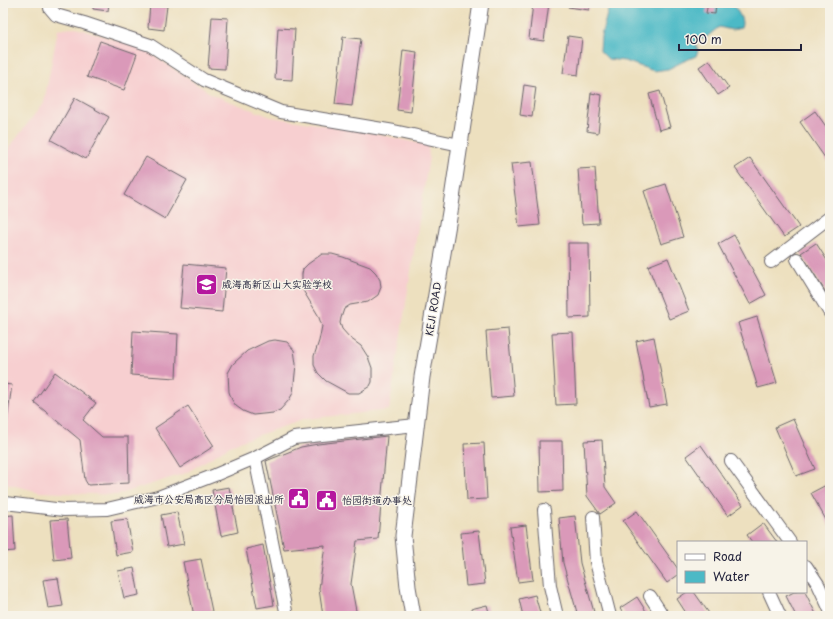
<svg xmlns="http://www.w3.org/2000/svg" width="833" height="619" font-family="'Playpen Sans','LXGW WenKai TC',sans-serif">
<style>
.built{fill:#f7cfd0}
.water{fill:#4cb9c6;stroke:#376e80}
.building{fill:#da99b9}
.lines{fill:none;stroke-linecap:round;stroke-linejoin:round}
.minor-casing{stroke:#696469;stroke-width:14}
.major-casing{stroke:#696469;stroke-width:17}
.minor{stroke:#fff;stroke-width:12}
.major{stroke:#fff;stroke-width:15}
.labels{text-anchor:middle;stroke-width:3;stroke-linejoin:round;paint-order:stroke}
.poi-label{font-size:10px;fill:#22223b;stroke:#f7f3e8;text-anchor:start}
.street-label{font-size:10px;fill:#22223b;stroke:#f7f3e8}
</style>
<rect width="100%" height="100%" fill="#f7f3e8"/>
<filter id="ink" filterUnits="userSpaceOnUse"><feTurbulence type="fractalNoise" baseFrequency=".025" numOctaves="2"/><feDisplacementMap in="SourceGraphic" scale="8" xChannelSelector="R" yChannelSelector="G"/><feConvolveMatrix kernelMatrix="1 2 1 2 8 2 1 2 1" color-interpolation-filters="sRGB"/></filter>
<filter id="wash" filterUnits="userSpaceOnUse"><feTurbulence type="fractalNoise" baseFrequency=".012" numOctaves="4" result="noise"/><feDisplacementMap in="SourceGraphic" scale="16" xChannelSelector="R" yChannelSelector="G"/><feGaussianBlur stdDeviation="0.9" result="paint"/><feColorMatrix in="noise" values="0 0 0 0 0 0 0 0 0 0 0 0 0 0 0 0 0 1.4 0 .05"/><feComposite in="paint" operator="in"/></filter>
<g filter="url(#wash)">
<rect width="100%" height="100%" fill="#ede0bf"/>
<polygon class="built" points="76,28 141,47 213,95 271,117 362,131 428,145 429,157 389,410 305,419 233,444 186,473 117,495 40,492 3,483 3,156 44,102 58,29"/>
<path class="water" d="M610 3H732C736 10 745 19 741 28L732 30 719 27 704 39 698 38 695 40 698 51 696 56 682 62 668 69 654 71 625 61 608 59 600 51 601 36Z"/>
<g id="blocks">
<g class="building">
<polygon points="93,3 109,3 108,11 93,9"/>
<polygon points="533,3 549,3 544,41 529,39"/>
<polygon points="569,3 589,3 589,10 568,7"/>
<polygon points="708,3 716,3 715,14 706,13"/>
<polygon points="150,4 167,6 164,30 148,28"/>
<polygon points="212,17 228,18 225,69 208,68"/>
<polygon points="278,28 295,29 292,80 275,79"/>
<polygon points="568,36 582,38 578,75 563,73"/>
<polygon points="343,37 361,39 352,106 335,104"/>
<polygon points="100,41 137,54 124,90 87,77"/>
<polygon points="403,50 417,52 411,112 397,110"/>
<polygon points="709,60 729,88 718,95 699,67"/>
<polygon points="524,85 536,87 532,117 520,115"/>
<polygon points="660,91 670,127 659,130 649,94"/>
<polygon points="591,93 602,95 598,133 587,131"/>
<polygon points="75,98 109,117 86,159 51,140"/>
<polygon points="815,111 830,132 830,165 800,122"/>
<polygon points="146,157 187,180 165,219 124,195"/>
<polygon points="750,158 799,227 784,237 735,168"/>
<polygon points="532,162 540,225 519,227 511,164"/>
<polygon points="595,168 599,223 582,224 578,169"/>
<polygon points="666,184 683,237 661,244 644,191"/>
<polygon points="734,235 766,295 750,304 718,244"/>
<polygon points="568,243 589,243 590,317 569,318"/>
<polygon points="816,243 830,265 830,299 801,253"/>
<polygon points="322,254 332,254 343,257 370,267 376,273 380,280 381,287 378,295 368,302 350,305 344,309 341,318 340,323 342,329 350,338 361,346 368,357 372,368 372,382 370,386 359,393 348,393 326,381 318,373 314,365 314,356 319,341 322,326 318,315 304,292 302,285 302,274 303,269 308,264"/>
<polygon points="668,258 689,311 669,319 648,266"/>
<polygon points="184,264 226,268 222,312 180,308"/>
<polygon points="757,317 777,383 758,388 738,323"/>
<polygon points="508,329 514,396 491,398 486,331"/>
<polygon points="133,331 178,334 176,378 131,375"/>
<polygon points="573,332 576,404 556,405 552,333"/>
<polygon points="654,337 667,404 649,407 636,341"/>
<polygon points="275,340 287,342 294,350 296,364 293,393 289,400 280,410 273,413 253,415 243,411 236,406 232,400 229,392 228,373 233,364 247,351 268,341"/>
<polygon points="55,372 96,403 83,420 102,437 128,437 129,483 88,485 85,480 80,440 34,402"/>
<polygon points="3,384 12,385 7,420 3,420"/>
<polygon points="188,406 214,446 180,468 155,428"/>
<polygon points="793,419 815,469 796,476 775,427"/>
<polygon points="387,436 378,539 357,541 351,584 357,616 323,616 319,589 325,545 284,549 266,461 301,447 318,444"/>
<polygon points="602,440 605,487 616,503 600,514 587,496 584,441"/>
<polygon points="539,441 562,441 563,491 540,492"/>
<polygon points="484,443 487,499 467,500 464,444"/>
<polygon points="701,445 743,505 728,516 686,456"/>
<polygon points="830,483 830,527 811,493"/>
<polygon points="229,487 238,532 221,536 212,490"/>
<polygon points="637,511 678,569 678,575 667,583 623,521"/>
<polygon points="177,512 184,544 167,547 161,515"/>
<polygon points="13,515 15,551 3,552 3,516"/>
<polygon points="575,516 580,563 594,612 579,616 578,616 563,563 559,518"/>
<polygon points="67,519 71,558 54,560 50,520"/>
<polygon points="127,519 133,552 116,555 111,521"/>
<polygon points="763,523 777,542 752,542 747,535"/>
<polygon points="526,525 533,580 518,582 510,527"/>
<polygon points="479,531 485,584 466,586 461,533"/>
<polygon points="263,545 274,605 257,608 246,549"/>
<polygon points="201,559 213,616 194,616 183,562"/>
<polygon points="134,568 139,595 124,598 118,571"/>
<polygon points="58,578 63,606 48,608 43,580"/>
<polygon points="687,592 694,592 711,616 688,616 677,599"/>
<polygon points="794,592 805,592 817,616 796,616 786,596"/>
<polygon points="535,595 541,616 523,616 519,599"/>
<polygon points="637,597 649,616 626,616 620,608"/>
<polygon points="487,605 490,616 473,616 471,609"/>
</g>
</g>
</g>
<g filter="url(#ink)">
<use href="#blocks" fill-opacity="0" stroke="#696469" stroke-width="1"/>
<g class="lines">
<defs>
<g id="minor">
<polyline points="51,3 50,8 56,15 84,23 150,45 204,80 281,112 394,131 460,145"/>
<polyline points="797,259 830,313"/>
<polyline points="771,262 830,217"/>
<polyline points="255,458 287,616"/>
<polyline points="731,461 790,542"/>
<polyline points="3,504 5,503 64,510 107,509 158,497 215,475 255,458 294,438 416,425"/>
<polyline points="544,510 550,586 557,616"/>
<polyline points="593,517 596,562 610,616"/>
<polyline points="806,566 818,584 830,610"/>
<polyline points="769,592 780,616"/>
<polyline points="650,596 663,616"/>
</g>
<polyline id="major" points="413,616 408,587 403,536 408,495 422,377 450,212 481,3"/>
</defs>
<use href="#minor" class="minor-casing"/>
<use href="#major" class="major-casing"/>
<use href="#minor" class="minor"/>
<use href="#major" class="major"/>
</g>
</g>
<defs>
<symbol id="school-square" viewBox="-11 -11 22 22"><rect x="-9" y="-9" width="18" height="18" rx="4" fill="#b5179e" stroke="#f7f3e8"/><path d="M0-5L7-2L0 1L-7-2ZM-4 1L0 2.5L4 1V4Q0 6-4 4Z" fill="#fff"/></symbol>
<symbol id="civic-square" viewBox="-11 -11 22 22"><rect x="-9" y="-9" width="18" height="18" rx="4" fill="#b5179e" stroke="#f7f3e8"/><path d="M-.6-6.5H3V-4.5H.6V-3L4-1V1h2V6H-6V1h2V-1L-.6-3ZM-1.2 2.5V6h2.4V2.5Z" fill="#fff"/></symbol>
</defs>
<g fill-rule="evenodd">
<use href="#school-square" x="194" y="272" width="25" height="25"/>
<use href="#civic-square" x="286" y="486" width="25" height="25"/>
<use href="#civic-square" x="314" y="488" width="25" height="25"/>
</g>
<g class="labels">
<g class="poi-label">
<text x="222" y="288">威海高新区山大实验学校</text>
<text x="284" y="503" text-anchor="end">威海市公安局高区分局怡园派出所</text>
<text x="342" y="504">怡园街道办事处</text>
</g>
<g class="street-label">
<text transform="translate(433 309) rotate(-81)" y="4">KEJI ROAD</text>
</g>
</g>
<rect width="833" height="619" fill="none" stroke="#f7f3e8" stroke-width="16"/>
<rect x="677" y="541" width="130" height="52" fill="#f7f3e8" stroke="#a29fa3"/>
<rect x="685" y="554" width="20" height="6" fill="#ffffff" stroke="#a29fa3"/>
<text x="713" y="561" font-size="12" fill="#22223b">Road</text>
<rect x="685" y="571" width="20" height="12" fill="#4cb9c6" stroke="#a29fa3"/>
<text x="713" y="581" font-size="12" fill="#22223b">Water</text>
<path d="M679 44v6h122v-6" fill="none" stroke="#22223b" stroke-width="2"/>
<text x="685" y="44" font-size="12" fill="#22223b" stroke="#f7f3e8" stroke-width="3" paint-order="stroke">100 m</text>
</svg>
